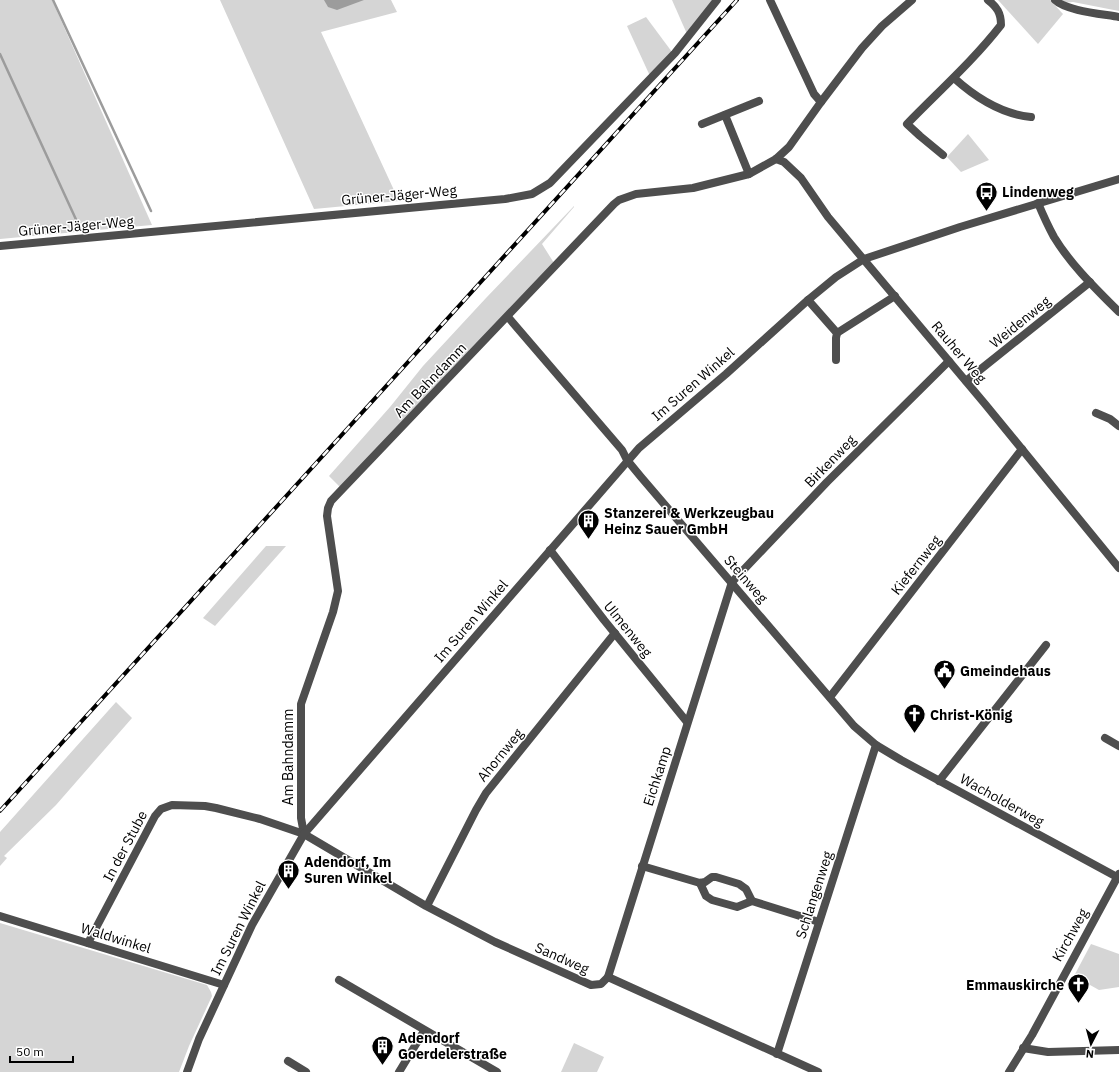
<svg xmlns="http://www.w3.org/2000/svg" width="1119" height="1072" font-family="'IBM Plex Sans',sans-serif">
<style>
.green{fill:#d5d5d5}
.water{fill:#9c9c9c}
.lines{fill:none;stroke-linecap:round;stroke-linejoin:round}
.stream{stroke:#9c9c9c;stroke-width:2.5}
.street{stroke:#4e4e4e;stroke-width:8}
.rail-casing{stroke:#000;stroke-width:4}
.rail{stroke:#fff;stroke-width:2.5;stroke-dasharray:8;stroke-linecap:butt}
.labels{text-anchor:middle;stroke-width:3;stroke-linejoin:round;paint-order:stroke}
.poi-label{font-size:14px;font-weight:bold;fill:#000;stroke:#fff;text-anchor:start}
.street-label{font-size:14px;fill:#000;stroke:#fff}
</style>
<rect width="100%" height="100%" fill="#fff"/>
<g class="green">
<polygon points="0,0 52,0 152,225 0,239"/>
<polygon points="220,0 391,0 397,12 321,32 399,201 314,209"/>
<polygon points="672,0 713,0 687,34"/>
<polygon points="998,0 1050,0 1063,14 1038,44"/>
<polygon points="1061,0 1119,0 1119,11 1073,2 1063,3"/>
<polygon points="646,17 672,52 650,76 627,26"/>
<polygon points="968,134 989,160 961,172 947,157"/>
<polygon points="574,206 574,207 542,244 554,263 340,487 329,476 390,407 423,366 486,298"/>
<polygon points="266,546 286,546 215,626 203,618"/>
<polygon points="116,702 132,718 56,805 4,856 7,858 0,866 0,832"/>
<polygon points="0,923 207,985 211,992 212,996 189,1046 179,1072 0,1072"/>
<polygon points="1091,944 1119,954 1119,987 1099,990 1074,976"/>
<polygon points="574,1043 604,1057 597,1072 561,1072"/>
</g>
<polygon class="water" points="324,0 364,0 337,10 328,7"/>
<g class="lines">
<g class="stream">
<polyline points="53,0 151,211"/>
<polyline points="0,54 79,226"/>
</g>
<g class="street">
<polyline points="770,0 814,94 821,102"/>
<path d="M1055 0C1066 11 1103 14 1119 17"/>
<path d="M954 78C975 97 1001 114 1031 117"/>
<polyline points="725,115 749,174"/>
<polyline points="702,124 759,101"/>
<path d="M943 155 920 136 907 124C939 91 973 61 1001 25 1001 13 997 7 988 0"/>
<polyline points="776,159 784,162 801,178 828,217 985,404 1119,568"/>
<path d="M1038 203C1043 215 1048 226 1054 237 1071 265 1096 289 1119 312"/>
<polyline points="0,246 505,199 532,194 550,183 675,53 717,0"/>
<polyline points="808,300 837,333 836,338 836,360"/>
<polyline points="508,317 622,450 627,460 641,477 854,726 876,745 901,760 1117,877"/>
<polyline points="837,333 895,296"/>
<polyline points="966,381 1090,282"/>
<polyline points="1096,413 1110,419 1119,426"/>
<polyline points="550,550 604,620 687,722"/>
<polyline points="830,697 1022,449"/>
<polyline points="1105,738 1119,746"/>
<polyline points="939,781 1046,645"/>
<polyline points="304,834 301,818 301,704 333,612 338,591 327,516 328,508 331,501 614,204 619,200 636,194 693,188 749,174 776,159 789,147 821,102 862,48 882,26 912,0"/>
<polyline points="642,866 700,883 705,882 712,877 716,877 739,884 746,889 752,901 819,922"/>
<polyline points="700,883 706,896 712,900 737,907 752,901"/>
<polyline points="427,906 476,810 486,793 615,633"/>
<polyline points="0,916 224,985"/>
<polyline points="88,943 155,816 161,809 172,805 205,806 216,808 260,819 304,834 426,906 495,942 591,985 601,984 608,977 818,1072"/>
<polyline points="608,977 732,582 827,482 949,361"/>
<polyline points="339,980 497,1072"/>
<polyline points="1023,1048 1048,1052 1119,1050"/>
<polyline points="777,1054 876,745"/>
<polyline points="288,1061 306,1072"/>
<polyline points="187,1072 199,1039 252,925 304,834 639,448 726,374 808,300 836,277 864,259 960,227 1119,179"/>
<polyline points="399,1072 424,1031"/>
<polyline points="1009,1072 1032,1035 1119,874"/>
</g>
<defs>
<polyline id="rail" points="0,811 737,0"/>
</defs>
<use href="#rail" class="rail-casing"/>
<use href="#rail" class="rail"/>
</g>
<defs>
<symbol id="bus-pin" viewBox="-11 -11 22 30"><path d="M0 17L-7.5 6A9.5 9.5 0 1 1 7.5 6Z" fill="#000" stroke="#fff"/><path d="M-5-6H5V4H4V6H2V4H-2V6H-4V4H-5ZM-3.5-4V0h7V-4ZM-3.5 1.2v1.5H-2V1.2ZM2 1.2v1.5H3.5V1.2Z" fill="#fff"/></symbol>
<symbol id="building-pin" viewBox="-11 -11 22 30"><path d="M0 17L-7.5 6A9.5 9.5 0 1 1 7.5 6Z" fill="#000" stroke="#fff"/><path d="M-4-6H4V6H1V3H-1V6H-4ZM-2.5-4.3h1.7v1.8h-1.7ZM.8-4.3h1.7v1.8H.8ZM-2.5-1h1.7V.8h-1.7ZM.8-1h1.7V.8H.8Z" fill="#fff"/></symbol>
<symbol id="civic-pin" viewBox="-11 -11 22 30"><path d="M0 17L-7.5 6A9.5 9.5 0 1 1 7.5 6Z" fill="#000" stroke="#fff"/><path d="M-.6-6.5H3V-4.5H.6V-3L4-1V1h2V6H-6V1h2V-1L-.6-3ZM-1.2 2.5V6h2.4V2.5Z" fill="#fff"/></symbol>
<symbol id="church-pin" viewBox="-11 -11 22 30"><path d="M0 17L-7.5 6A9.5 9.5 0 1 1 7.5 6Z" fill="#000" stroke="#fff"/><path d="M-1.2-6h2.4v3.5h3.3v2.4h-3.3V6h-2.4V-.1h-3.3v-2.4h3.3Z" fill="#fff"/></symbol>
</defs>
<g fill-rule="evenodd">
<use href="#bus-pin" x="974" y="180" width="25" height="34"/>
<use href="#building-pin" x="576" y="508" width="25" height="34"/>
<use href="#civic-pin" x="932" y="658" width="25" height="34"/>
<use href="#church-pin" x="902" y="702" width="25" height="34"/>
<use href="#building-pin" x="276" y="858" width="25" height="34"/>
<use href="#church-pin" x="1066" y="972" width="25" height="34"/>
<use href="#building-pin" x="370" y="1034" width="25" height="34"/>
</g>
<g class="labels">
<g class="poi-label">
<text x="1002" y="197">Lindenweg</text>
<text x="604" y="518">Stanzerei &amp; Werkzeugbau<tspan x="604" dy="16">Heinz Sauer GmbH</tspan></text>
<text x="960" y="676">Gmeindehaus</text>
<text x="930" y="720">Christ-König</text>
<text x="304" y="867">Adendorf, Im<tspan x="304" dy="16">Suren Winkel</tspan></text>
<text x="1064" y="990" text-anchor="end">Emmauskirche</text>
<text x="398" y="1043">Adendorf<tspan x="398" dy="16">Goerdelerstraße</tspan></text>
</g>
<g class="street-label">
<text transform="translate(399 195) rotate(-5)" y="5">Grüner-Jäger-Weg</text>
<text transform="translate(76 226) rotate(-5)" y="5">Grüner-Jäger-Weg</text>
<text transform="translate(1020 322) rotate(-39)" y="5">Weidenweg</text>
<text transform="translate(959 352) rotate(50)" y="5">Rauher Weg</text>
<text transform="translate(430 380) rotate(-46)" y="5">Am Bahndamm</text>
<text transform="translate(693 384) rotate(-41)" y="5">Im Suren Winkel</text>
<text transform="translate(830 461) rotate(-46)" y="5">Birkenweg</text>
<text transform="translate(916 565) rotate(-52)" y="5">Kiefernweg</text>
<text transform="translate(746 579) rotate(49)" y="5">Steinweg</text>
<text transform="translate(471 621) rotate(-49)" y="5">Im Suren Winkel</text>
<text transform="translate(628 629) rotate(51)" y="5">Ulmenweg</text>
<text transform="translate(500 755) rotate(-51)" y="5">Ahornweg</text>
<text transform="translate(288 757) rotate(-90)" y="5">Am Bahndamm</text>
<text transform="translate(657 776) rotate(-72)" y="5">Eichkamp</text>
<text transform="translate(1002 800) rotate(29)" y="5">Wacholderweg</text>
<text transform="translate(125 846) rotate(-62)" y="5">In der Stube</text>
<text transform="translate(814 895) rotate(-72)" y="5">Schlangenweg</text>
<text transform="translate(238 928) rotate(-63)" y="5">Im Suren Winkel</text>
<text transform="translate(1070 935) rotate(-61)" y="5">Kirchweg</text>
<text transform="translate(116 938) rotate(17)" y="5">Waldwinkel</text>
<text transform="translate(562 958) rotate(24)" y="5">Sandweg</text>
</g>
</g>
<g transform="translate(1091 1044) rotate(186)" stroke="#ffffff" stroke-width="3" paint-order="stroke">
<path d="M0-3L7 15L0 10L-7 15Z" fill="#000000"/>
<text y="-6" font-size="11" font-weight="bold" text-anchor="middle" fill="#000000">N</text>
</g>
<path d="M10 1056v6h63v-6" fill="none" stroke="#000000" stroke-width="2"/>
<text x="16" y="1056" font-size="12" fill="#000000" stroke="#ffffff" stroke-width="3" paint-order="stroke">50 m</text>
</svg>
